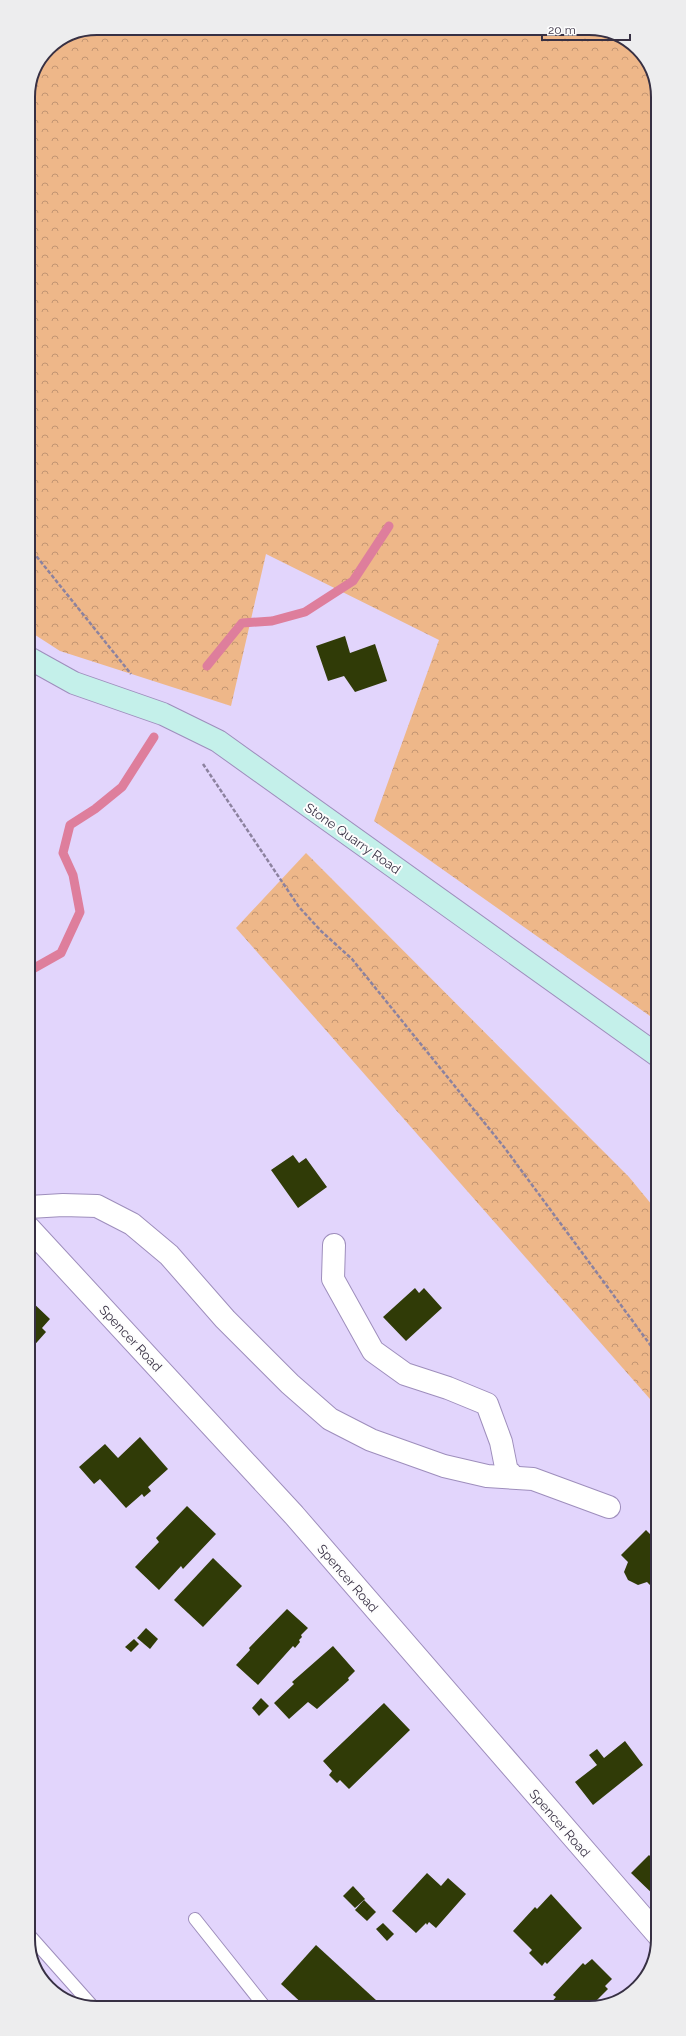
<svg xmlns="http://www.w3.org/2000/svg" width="686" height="2036" font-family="Raleway,sans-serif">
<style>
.forest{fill:url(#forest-crowns)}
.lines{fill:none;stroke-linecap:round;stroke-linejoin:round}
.stream{stroke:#de7e9c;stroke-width:9}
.building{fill:#303b07}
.lane-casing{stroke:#9e8ebc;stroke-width:14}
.street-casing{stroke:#9e8ebc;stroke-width:24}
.secondary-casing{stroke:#9e8ebc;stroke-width:24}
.path{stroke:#8c829f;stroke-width:2.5;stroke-dasharray:4 2;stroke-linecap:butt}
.lane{stroke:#fff;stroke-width:12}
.street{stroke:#fff;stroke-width:22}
.secondary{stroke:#c4f0ea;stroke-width:22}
.labels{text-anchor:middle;stroke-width:4;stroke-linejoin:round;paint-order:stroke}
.street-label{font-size:13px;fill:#373043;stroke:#fdfdfd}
.rim{fill:none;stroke:#373043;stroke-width:2}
</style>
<defs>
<pattern id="forest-crowns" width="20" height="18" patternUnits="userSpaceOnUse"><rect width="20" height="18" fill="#eeb789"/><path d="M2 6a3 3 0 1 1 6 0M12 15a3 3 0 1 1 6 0" fill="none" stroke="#c29572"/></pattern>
</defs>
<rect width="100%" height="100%" fill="#e2d5fc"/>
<g class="forest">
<polygon points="594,28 634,45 656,79 657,1021 374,821 439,640 266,554 231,706 60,651 29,631 28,92 48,48 71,33"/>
<polygon points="306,853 629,1177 657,1211 657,1407 236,928"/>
</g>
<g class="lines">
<g class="stream">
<polyline points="207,666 242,623 272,621 305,612 353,581 389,526"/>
<polyline points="29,971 61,953 80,912 73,875 63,853 70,825 95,809 122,787 154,737"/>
</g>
</g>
<g class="building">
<polygon points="345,636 350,653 375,644 387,681 355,692 344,676 328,681 316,646"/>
<polygon points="293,1155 299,1163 306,1158 327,1187 298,1208 271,1170"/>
<polygon points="415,1288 419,1293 424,1288 442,1308 406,1341 383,1317"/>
<polygon points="30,1300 50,1319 42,1328 46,1332 30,1350"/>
<polygon points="140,1437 168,1469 148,1487 151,1491 144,1497 142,1494 126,1508 100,1479 94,1484 79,1467 105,1444 118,1458"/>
<polygon points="187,1506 216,1534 183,1569 181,1566 159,1590 135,1567 159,1542 156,1538"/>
<polygon points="646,1530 658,1542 658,1593 647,1582 638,1585 628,1580 624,1572 628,1562 621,1555"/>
<polygon points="213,1558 242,1586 203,1627 174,1600"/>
<polygon points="287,1609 308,1628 301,1635 302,1637 299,1640 300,1642 295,1648 293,1646 258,1685 236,1665 250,1650 249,1648"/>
<polygon points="146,1628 158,1639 150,1649 137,1638"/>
<polygon points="134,1639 139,1644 131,1652 125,1647"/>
<polygon points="333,1646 355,1671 348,1678 349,1680 317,1709 308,1702 289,1719 274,1703 294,1684 292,1682"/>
<polygon points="261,1698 269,1706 259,1716 252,1708"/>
<polygon points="384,1703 410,1730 349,1789 340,1780 337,1783 329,1775 332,1771 323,1761"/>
<polygon points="625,1741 643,1765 593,1805 575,1782 597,1765 589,1755 597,1749 604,1758"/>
<polygon points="649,1855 653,1859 658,1855 658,1899 631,1873"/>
<polygon points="427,1873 441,1886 448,1878 466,1894 436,1928 429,1922 427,1925 426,1923 416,1933 392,1911"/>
<polygon points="353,1886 365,1899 355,1908 343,1896"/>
<polygon points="551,1894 582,1928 547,1964 545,1962 542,1966 529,1953 532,1950 513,1931 535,1907 537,1909"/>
<polygon points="364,1900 376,1912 367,1921 355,1910"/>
<polygon points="383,1923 394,1934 387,1941 376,1929"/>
<polygon points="316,1945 377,2001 372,2007 306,2007 281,1984"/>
<polygon points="592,1959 612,1979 605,1986 608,1989 591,2006 552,2006 550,2004 556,1997 553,1995 583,1963 585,1965"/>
</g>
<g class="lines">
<defs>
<g id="lane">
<polyline points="195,1919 265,2007"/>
<polyline points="30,1936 94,2008"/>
</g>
<g id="street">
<polyline points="29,1207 63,1205 97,1206 132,1224 169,1255 225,1319 290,1384 330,1419 371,1440 444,1466 487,1476 533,1479 609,1507"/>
<polyline points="29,1228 294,1515 658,1935"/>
<polyline points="334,1245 333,1279 373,1351 405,1374 448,1388 487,1404 501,1442 508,1477 510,1473"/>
</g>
<polyline id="secondary" points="29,658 74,683 163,714 218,741 657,1055"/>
</defs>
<use href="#lane" class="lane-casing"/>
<use href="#street" class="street-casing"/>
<use href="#secondary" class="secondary-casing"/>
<g class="path">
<polyline points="29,547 131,674"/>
<polyline points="203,764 299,907 321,931 352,959 504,1147 657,1354"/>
</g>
<use href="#lane" class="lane"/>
<use href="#street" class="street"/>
<use href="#secondary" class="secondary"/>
</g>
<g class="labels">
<g class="street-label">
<text transform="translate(353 838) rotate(35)" y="5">Stone Quarry Road</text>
<text transform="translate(131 1338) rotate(47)" y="5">Spencer Road</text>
<text transform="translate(348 1578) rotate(49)" y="5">Spencer Road</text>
<text transform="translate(560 1823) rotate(49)" y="5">Spencer Road</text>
</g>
</g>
<path d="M0 0H686V2036H0ZM97 35H589A62 62 0 0 1 651 97V1939A62 62 0 0 1 589 2001H97A62 62 0 0 1 35 1939V97A62 62 0 0 1 97 35Z" fill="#ededee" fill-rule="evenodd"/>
<path class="rim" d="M97 35H589A62 62 0 0 1 651 97V1939A62 62 0 0 1 589 2001H97A62 62 0 0 1 35 1939V97A62 62 0 0 1 97 35Z"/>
<path d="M542 34v6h88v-6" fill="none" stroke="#373043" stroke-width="2"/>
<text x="548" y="34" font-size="12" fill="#373043" stroke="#fdfdfd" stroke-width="3" paint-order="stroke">20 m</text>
</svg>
